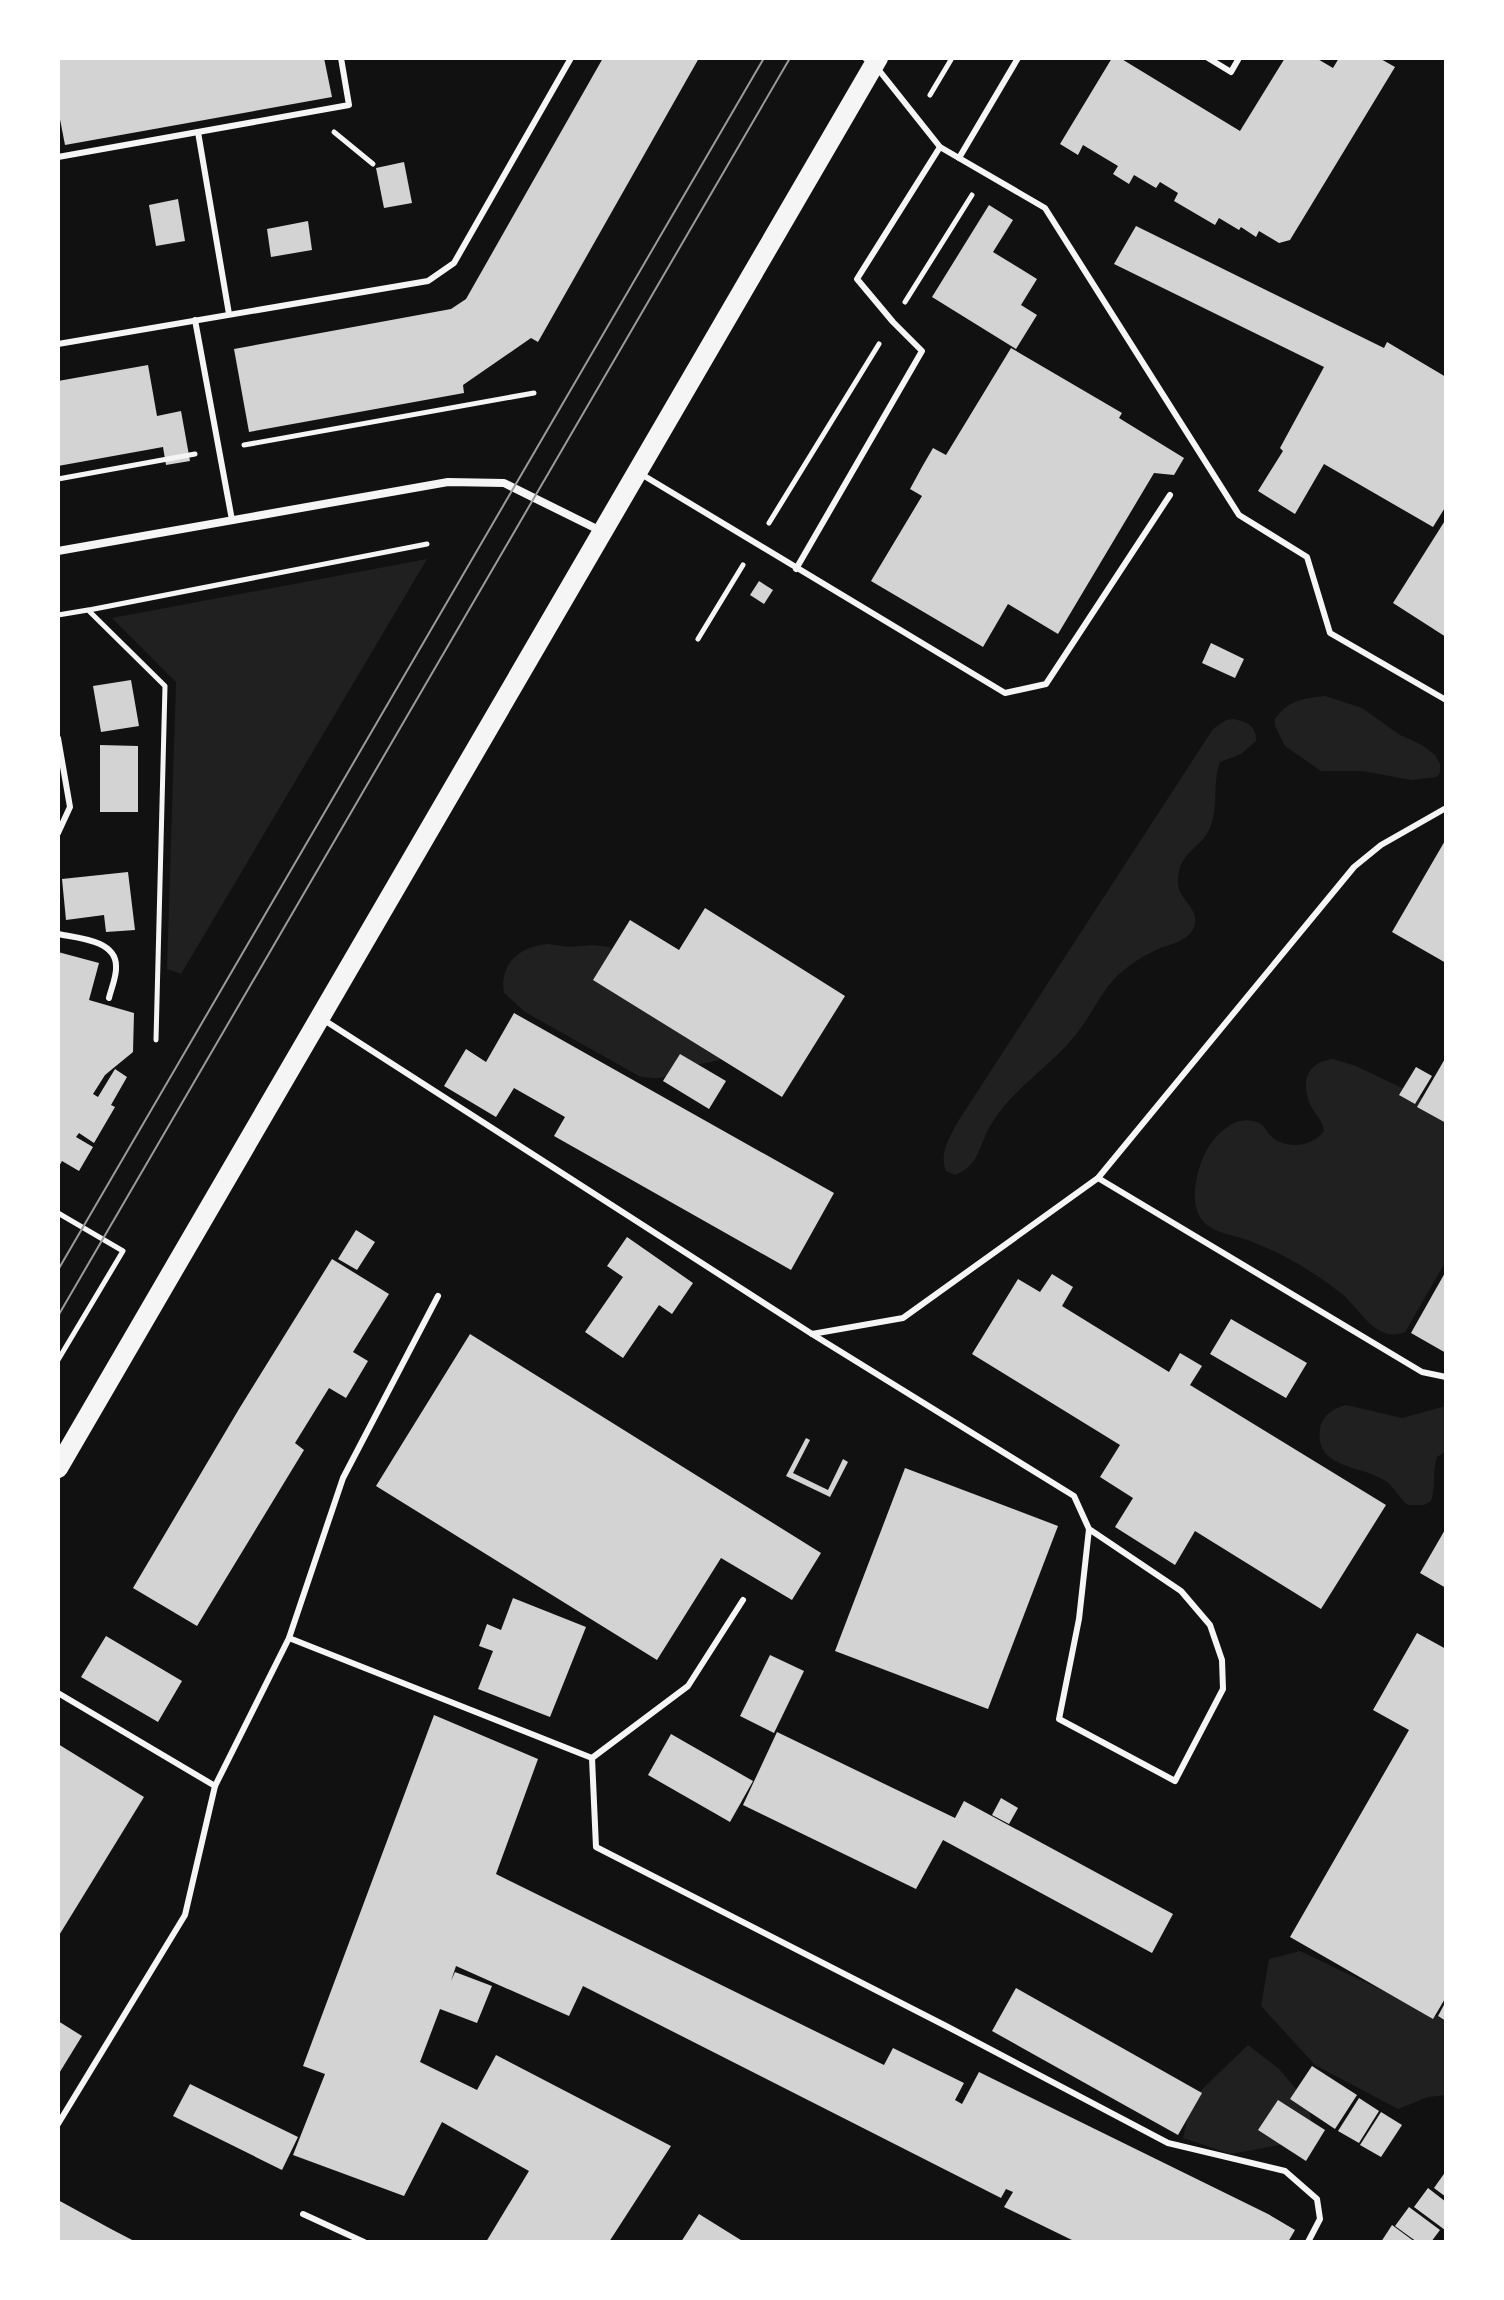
<svg xmlns="http://www.w3.org/2000/svg" width="1504" height="2300" font-family="'Exo 2',sans-serif">
<style>
.green{fill:#202020}
.building{fill:#d3d3d3}
.lines{fill:none;stroke-linecap:round;stroke-linejoin:round}
.path{stroke:#f5f5f5;stroke-width:5}
.service{stroke:#f5f5f5;stroke-width:6}
.minor{stroke:#f5f5f5;stroke-width:8}
.primary{stroke:#f5f5f5;stroke-width:20}
.tram{stroke:#9a9a9a;stroke-width:2}
</style>
<rect width="100%" height="100%" fill="#111"/>
<g class="green">
<polygon points="427,559 181,974 167,969 176,682 112,618"/>
<path d="M1325 696 1362 708 1400 735 1422 745 1435 755 1440 764V773L1437 777 1411 780 1363 771H1321L1285 746 1275 726V719C1287 701 1304 698 1325 696Z"/>
<path d="M1234 719C1247 722 1257 726 1256 741L1241 754 1220 762C1212 783 1219 807 1210 828 1200 850 1177 852 1178 883 1178 899 1201 909 1194 927 1188 943 1167 944 1154 951 1139 958 1120 971 1110 984 1096 1001 1087 1023 1072 1039 1048 1068 1012 1090 992 1123 978 1144 982 1164 955 1175L946 1171C939 1154 949 1139 957 1123L1213 729 1226 720Z"/>
<path d="M548 944 569 947 593 945 609 947 724 1057C714 1064 702 1062 691 1066 667 1074 667 1082 639 1076L525 1012 504 993C499 964 520 946 548 944Z"/>
<path d="M1333 1059 1356 1066 1446 1109V1261L1405 1332C1377 1344 1360 1309 1342 1294 1316 1273 1284 1254 1253 1242 1237 1235 1216 1235 1203 1221 1190 1206 1195 1180 1201 1163 1208 1141 1233 1111 1259 1123 1265 1126 1266 1131 1271 1136 1285 1150 1313 1147 1324 1131 1322 1118 1313 1113 1309 1102 1301 1078 1309 1062 1333 1059Z"/>
<path d="M1346 1405 1402 1418 1446 1406V1451L1437 1457C1432 1473 1436 1486 1431 1501L1424 1505H1408C1399 1498 1395 1488 1387 1482 1365 1465 1314 1470 1320 1429 1322 1415 1334 1408 1346 1405Z"/>
<polygon points="1300,1951 1446,2021 1446,2095 1428,2097 1398,2109 1315,2065 1261,2006 1269,1959"/>
<polygon points="1248,2045 1279,2069 1308,2103 1313,2131 1296,2142 1231,2154 1183,2138 1192,2099"/>
</g>
<g class="building">
<polygon points="58,58 324,58 332,97 65,145 58,109"/>
<polygon points="603,58 699,58 538,342 531,338 463,385 464,393 249,432 234,349 451,309 466,299"/>
<polygon points="1112,58 1120,58 1240,131 1285,58 1316,58 1333,68 1339,58 1379,58 1395,67 1290,240 1279,243 1259,231 1256,237 1241,227 1239,230 1219,218 1215,225 1174,201 1178,193 1160,182 1156,188 1134,175 1129,184 1113,174 1118,166 1083,145 1078,155 1060,144"/>
<polygon points="404,162 412,203 384,208 376,168"/>
<polygon points="178,199 185,241 156,246 149,205"/>
<polygon points="989,205 1013,220 993,252 1037,279 1021,305 1037,315 1016,349 932,297"/>
<polygon points="308,221 312,250 271,257 267,229"/>
<polygon points="1136,226 1384,348 1387,342 1446,377 1446,506 1433,527 1324,464 1295,514 1258,491 1283,451 1280,448 1324,367 1114,264"/>
<polygon points="1011,348 1122,413 1119,418 1184,458 1174,475 1154,473 1058,634 1008,604 983,647 871,581 922,496 910,489 922,467 933,448 946,455"/>
<polygon points="148,365 157,416 181,411 190,461 166,465 163,447 58,466 58,381"/>
<polygon points="1446,519 1446,637 1393,603"/>
<polygon points="759,581 773,590 764,604 750,595"/>
<polygon points="1211,643 1244,659 1235,678 1202,663"/>
<polygon points="131,680 139,726 101,732 93,686"/>
<polygon points="100,745 138,746 138,812 100,812"/>
<polygon points="1446,839 1446,963 1392,932"/>
<polygon points="128,872 135,930 106,932 104,915 66,920 62,879"/>
<polygon points="705,908 845,996 782,1097 593,980 630,920 679,950"/>
<polygon points="58,952 99,963 89,1000 134,1013 133,1052 105,1075 93,1094 98,1097 115,1069 127,1077 111,1105 115,1107 94,1143 79,1133 76,1137 93,1147 79,1171 62,1161 58,1168"/>
<polygon points="514,1013 834,1193 791,1270 554,1136 565,1117 514,1088 496,1117 444,1086 466,1049 486,1062"/>
<polygon points="680,1054 726,1081 709,1109 663,1081"/>
<polygon points="1446,1057 1446,1123 1417,1107"/>
<polygon points="1416,1067 1432,1076 1415,1104 1399,1095"/>
<polygon points="356,1230 375,1242 357,1270 338,1259"/>
<polygon points="627,1237 693,1283 672,1314 659,1305 623,1358 585,1332 623,1277 607,1266"/>
<polygon points="332,1259 389,1294 353,1352 368,1361 346,1398 329,1388 295,1443 304,1450 197,1626 133,1588 239,1409"/>
<polygon points="1446,1271 1446,1353 1411,1333"/>
<polygon points="1052,1274 1073,1287 1062,1306 1169,1372 1180,1353 1202,1366 1190,1385 1386,1505 1321,1609 1195,1531 1175,1565 1115,1527 1133,1498 1100,1477 1120,1445 972,1354 1018,1279 1040,1292"/>
<polygon points="1231,1319 1307,1363 1286,1398 1210,1354"/>
<polygon points="470,1334 821,1553 792,1600 721,1558 657,1660 376,1486"/>
<polygon points="806,1438 810,1440 793,1473 828,1490 843,1459 848,1462 830,1497 786,1476"/>
<polygon points="905,1468 1058,1526 988,1709 835,1651"/>
<polygon points="1446,1528 1446,1588 1420,1573"/>
<polygon points="513,1598 586,1627 550,1717 478,1689 493,1651 479,1646 487,1624 501,1630"/>
<polygon points="1417,1633 1446,1649 1446,1997 1433,2019 1290,1937 1409,1730 1373,1710"/>
<polygon points="106,1636 182,1681 158,1722 81,1677"/>
<polygon points="770,1655 804,1671 774,1733 740,1716"/>
<polygon points="434,1715 538,1759 496,1874 884,2065 893,2048 964,2083 955,2100 962,2104 979,2072 1268,2214 1295,2230 1288,2242 1076,2242 1004,2207 1013,2192 1006,2189 1001,2198 583,1986 569,2016 456,1966 451,1981 455,1972 492,1986 477,2023 440,2009 420,2062 477,2090 496,2055 671,2146 609,2242 486,2242 529,2171 442,2122 404,2196 293,2155 325,2074 303,2066"/>
<polygon points="777,1732 955,1818 964,1801 1173,1914 1152,1953 943,1840 916,1889 743,1805"/>
<polygon points="671,1734 753,1781 730,1822 648,1775"/>
<polygon points="58,1744 144,1797 58,1937"/>
<polygon points="1001,1798 1018,1808 1009,1824 992,1815"/>
<polygon points="1016,1988 1202,2093 1178,2135 992,2031"/>
<polygon points="1446,2001 1446,2021 1438,2016"/>
<polygon points="58,2021 82,2036 58,2075"/>
<polygon points="1312,2066 1357,2095 1335,2129 1290,2099"/>
<polygon points="190,2084 298,2137 282,2170 173,2116"/>
<polygon points="1359,2098 1379,2111 1359,2143 1338,2131"/>
<polygon points="1278,2100 1325,2130 1306,2161 1258,2130"/>
<polygon points="1381,2112 1402,2125 1381,2157 1360,2145"/>
<polygon points="1446,2171 1446,2197 1434,2188"/>
<polygon points="1428,2188 1446,2202 1445,2230 1414,2207"/>
<polygon points="58,2200 111,2229 136,2242 58,2242"/>
<polygon points="1409,2207 1440,2230 1431,2242 1417,2242 1395,2226"/>
<polygon points="699,2214 744,2242 681,2242"/>
<polygon points="1392,2225 1415,2242 1381,2242"/>
</g>
<g class="lines">
<g class="path">
<polyline points="930,95 952,58"/>
<polyline points="334,132 373,164"/>
<polyline points="905,302 972,195"/>
<polyline points="244,445 534,393"/>
<polyline points="58,479 195,454"/>
<polyline points="769,523 879,344"/>
<polyline points="89,610 427,544"/>
<polyline points="58,615 88,610 165,686 156,1040"/>
<polyline points="698,639 743,565"/>
<polyline points="58,1213 123,1251 58,1360"/>
</g>
<g class="service">
<polyline points="865,58 874,64 940,147 1045,208 1239,515 1307,557 1330,633 1446,700"/>
<polyline points="1208,58 1231,72 1239,58"/>
<polyline points="198,132 229,314"/>
<polyline points="58,157 349,105 341,58"/>
<polyline points="959,158 1018,58"/>
<polyline points="195,320 232,520"/>
<polyline points="58,344 428,281 454,263 571,58"/>
<polyline points="641,474 1005,693 1046,684 1170,495"/>
<polyline points="796,569 922,351 893,322 857,279 940,147"/>
<polyline points="58,738 70,807 58,833"/>
<path d="M58 934C77 938 116 940 116 966 117 976 111 989 109 998"/>
<polyline points="324,1020 812,1334 903,1318 1098,1178 1354,867 1381,845 1446,808"/>
<polyline points="1098,1178 1422,1372 1446,1377"/>
<polyline points="812,1334 1074,1496 1089,1529 1079,1619 1059,1719 1175,1781 1223,1689 1222,1660 1210,1625 1181,1591 1089,1529"/>
<polyline points="289,1638 592,1758 596,1847 948,2027 1168,2143 1285,2171 1317,2199 1320,2219 1308,2242"/>
<polyline points="58,1693 215,1786"/>
<polyline points="592,1758 688,1686 743,1600"/>
<polyline points="58,2124 185,1915 215,1786 289,1638 343,1478 438,1296"/>
<polyline points="303,2214 364,2242"/>
</g>
<polyline class="minor" points="58,551 448,482 504,483 601,531"/>
<polyline class="primary" points="58,1468 878,58"/>
<g class="tram">
<polyline points="58,1270 764,58"/>
<polyline points="58,1316 790,58"/>
</g>
</g>
<rect width="1504" height="2300" fill="none" stroke="#ffffff" stroke-width="120"/>
</svg>
